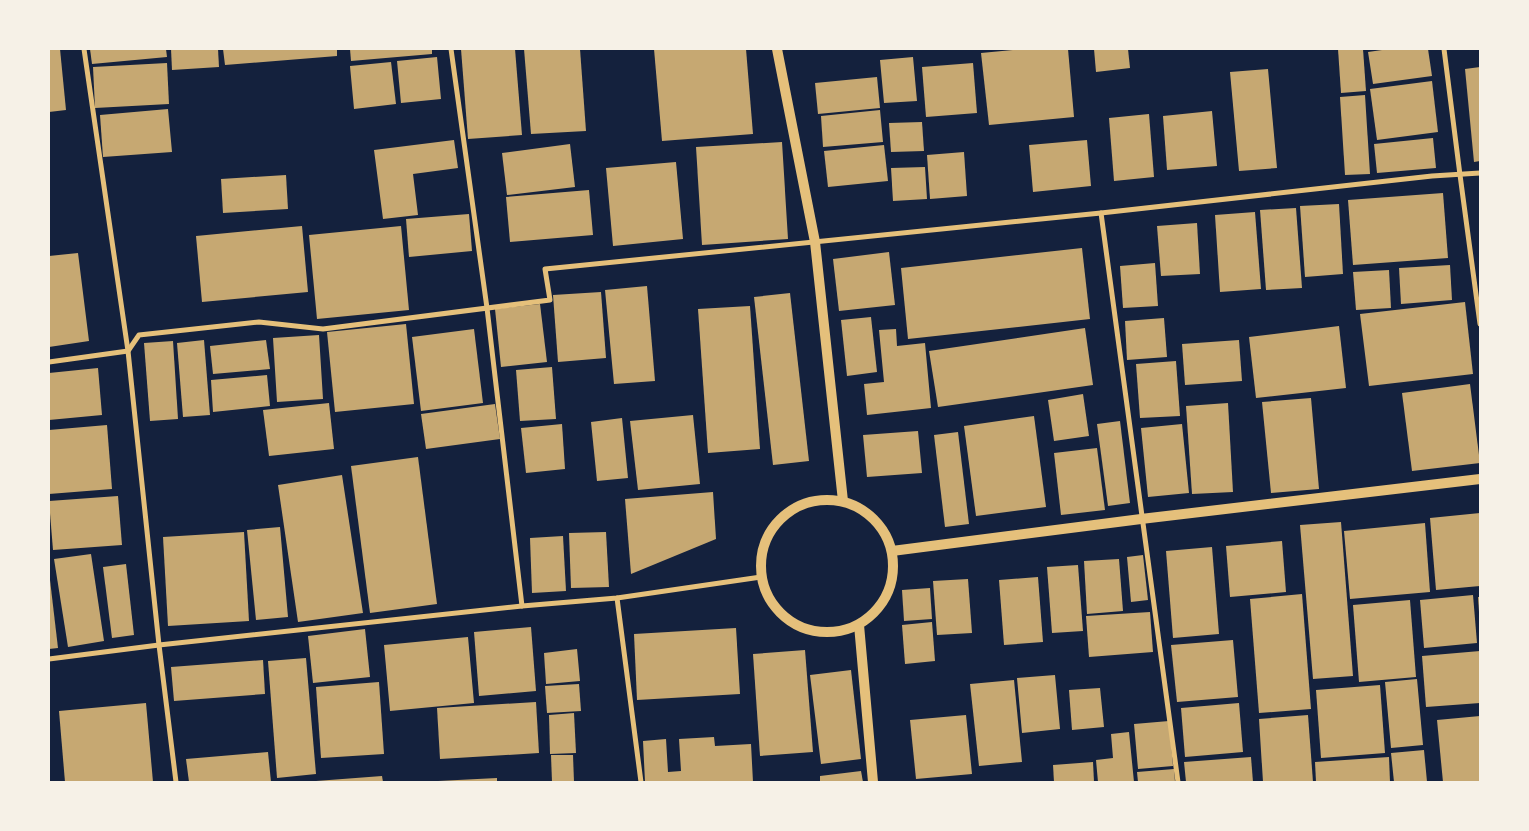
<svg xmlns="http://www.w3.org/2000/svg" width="1529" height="831" font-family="Rubik,sans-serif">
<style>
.building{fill:#c6a872}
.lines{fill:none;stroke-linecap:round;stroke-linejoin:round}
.minor{stroke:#e5c07b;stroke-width:5}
.secondary{stroke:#e5c07b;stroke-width:10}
</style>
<rect width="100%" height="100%" fill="#14213d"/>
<g class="building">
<polygon points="49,49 60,49 66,110 49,112"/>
<polygon points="90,49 166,49 167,57 92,64"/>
<polygon points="171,49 218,49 219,67 172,70"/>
<polygon points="223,49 337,49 337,56 225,65"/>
<polygon points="350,49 432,49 432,54 351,61"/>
<polygon points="461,49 515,49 522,135 468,139"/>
<polygon points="524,49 580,49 586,131 531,134"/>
<polygon points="654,49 746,49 753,134 662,141"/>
<polygon points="1022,49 1068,49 1074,117 989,125 981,53"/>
<polygon points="1094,49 1128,49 1130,68 1096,72"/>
<polygon points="1338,49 1363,49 1366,91 1341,93"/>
<polygon points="1389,49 1428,49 1432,76 1373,84 1368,52"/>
<polygon points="437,57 441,99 401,103 397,61"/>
<polygon points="913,57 917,101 884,103 880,60"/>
<polygon points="391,62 396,104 354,109 350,66"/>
<polygon points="167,63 169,104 95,108 93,67"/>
<polygon points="973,63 977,113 926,117 922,67"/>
<polygon points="1480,67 1480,161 1474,162 1465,69"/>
<polygon points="1268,69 1277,168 1239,171 1230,72"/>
<polygon points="877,77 880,108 818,114 815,83"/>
<polygon points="1432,81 1438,132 1377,140 1370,89"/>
<polygon points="1365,95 1370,174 1345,175 1340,97"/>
<polygon points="168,109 172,152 103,157 100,115"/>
<polygon points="880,110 883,142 823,147 821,116"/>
<polygon points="1212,111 1217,166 1167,170 1163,116"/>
<polygon points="1149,114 1154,177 1114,181 1109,118"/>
<polygon points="922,122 924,151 891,152 889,123"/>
<polygon points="1433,138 1436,168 1377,173 1374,144"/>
<polygon points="454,140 458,168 413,174 418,215 383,219 374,150"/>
<polygon points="1087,140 1091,186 1033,192 1029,145"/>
<polygon points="782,142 788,239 702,245 696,147"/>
<polygon points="570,144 575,187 507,195 502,153"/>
<polygon points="884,145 888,181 828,187 824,151"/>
<polygon points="964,152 967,196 930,199 927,155"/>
<polygon points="676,162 683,239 613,246 606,168"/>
<polygon points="925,167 927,199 893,201 891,168"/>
<polygon points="286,175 288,209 223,213 221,179"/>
<polygon points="589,190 593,235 510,242 506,197"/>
<polygon points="1443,193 1448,258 1353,265 1348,200"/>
<polygon points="1339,204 1343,274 1305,277 1300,206"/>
<polygon points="1296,208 1302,288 1266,290 1260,210"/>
<polygon points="1255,212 1261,289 1220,292 1215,215"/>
<polygon points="469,214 472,251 409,257 406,219"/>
<polygon points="1197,223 1200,274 1161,276 1157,226"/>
<polygon points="302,226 308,292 202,302 196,236"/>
<polygon points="401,226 409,310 317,319 309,235"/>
<polygon points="1082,248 1090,319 908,339 901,268"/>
<polygon points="889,252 895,305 839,311 833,259"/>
<polygon points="78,253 89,341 49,347 49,256"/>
<polygon points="1155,263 1158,306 1123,308 1120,266"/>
<polygon points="1450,265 1452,300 1401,304 1399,268"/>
<polygon points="1389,270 1391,308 1356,310 1353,272"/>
<polygon points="647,286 655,381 614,384 605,290"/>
<polygon points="601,292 606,358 558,362 553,295"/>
<polygon points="790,293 809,461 773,465 754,297"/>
<polygon points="1465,302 1473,374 1369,386 1360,314"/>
<polygon points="540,304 547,362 501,367 495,309"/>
<polygon points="750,306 760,449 708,453 698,309"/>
<polygon points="871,317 877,372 847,376 841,320"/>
<polygon points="1164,318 1167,357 1127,360 1125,321"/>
<polygon points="406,324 414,404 335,412 327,332"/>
<polygon points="1339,326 1346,388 1256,398 1249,337"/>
<polygon points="1085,328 1093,385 938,407 929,351"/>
<polygon points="474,329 483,403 421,411 412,337"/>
<polygon points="896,329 897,346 925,343 931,408 867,415 864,384 884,382 879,330"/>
<polygon points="319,335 323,399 277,402 273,338"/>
<polygon points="204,340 210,415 183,417 177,343"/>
<polygon points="266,340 270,369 213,374 210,346"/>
<polygon points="1239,340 1242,381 1185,385 1182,344"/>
<polygon points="173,341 178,419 150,421 144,343"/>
<polygon points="1176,361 1180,416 1140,418 1136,364"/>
<polygon points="552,367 556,419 520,421 516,370"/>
<polygon points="98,368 102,415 49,420 49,373"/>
<polygon points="267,375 270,406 213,412 211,380"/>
<polygon points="1470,384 1480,463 1412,471 1402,393"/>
<polygon points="1083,394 1089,436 1054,441 1048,400"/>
<polygon points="1311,398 1319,489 1271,493 1262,402"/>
<polygon points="329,403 334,449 269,456 263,410"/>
<polygon points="1228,403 1233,492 1192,494 1186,406"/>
<polygon points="495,404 500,439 426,449 421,414"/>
<polygon points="693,415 700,484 638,490 630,421"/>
<polygon points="1034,416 1046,507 976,516 964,426"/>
<polygon points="622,418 628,478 597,481 591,422"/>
<polygon points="1120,421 1130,503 1108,506 1097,424"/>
<polygon points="562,424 565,469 526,473 521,428"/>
<polygon points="1182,424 1189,493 1148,497 1141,428"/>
<polygon points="107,425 112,489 49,494 49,430"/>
<polygon points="918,431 922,473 867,477 863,435"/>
<polygon points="958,432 969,524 945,527 934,435"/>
<polygon points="1097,448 1105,510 1061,515 1054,453"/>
<polygon points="418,457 437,604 370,613 351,466"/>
<polygon points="342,475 363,613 298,622 278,485"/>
<polygon points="713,492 716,539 631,574 625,499"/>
<polygon points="118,496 122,545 53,550 49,501"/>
<polygon points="1480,513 1480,586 1436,590 1430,518"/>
<polygon points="1341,522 1353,676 1313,679 1300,525"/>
<polygon points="1425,523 1430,592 1350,599 1344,531"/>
<polygon points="280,527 288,617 256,620 247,530"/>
<polygon points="244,532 249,621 168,626 163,537"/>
<polygon points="606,532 609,587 571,588 569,533"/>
<polygon points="563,536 566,591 532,593 530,538"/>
<polygon points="1282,541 1286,592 1230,597 1226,546"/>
<polygon points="1212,547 1219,634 1173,638 1166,551"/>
<polygon points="91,554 104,641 68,647 54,559"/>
<polygon points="1143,555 1148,600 1131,602 1127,557"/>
<polygon points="1119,559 1123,611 1087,614 1084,561"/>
<polygon points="126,564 134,635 112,638 103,567"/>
<polygon points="1078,565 1083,631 1052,633 1047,567"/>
<polygon points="1038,577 1043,642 1004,645 999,580"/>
<polygon points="968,579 972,633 937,635 933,581"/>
<polygon points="49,580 50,580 58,648 49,649"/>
<polygon points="930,588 932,619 904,621 902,590"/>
<polygon points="1302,594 1311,709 1259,713 1250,599"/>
<polygon points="1473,595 1477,643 1424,648 1420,600"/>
<polygon points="1478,597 1480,597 1480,612 1479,612"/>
<polygon points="1410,600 1416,677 1359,682 1353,605"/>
<polygon points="1150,612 1153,652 1089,657 1086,616"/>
<polygon points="932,622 935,661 905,664 902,625"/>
<polygon points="531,627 536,691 479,696 474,632"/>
<polygon points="736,628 740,694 637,700 634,634"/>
<polygon points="365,629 370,677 313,683 308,636"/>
<polygon points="468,637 474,703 390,711 384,645"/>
<polygon points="1233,640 1238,697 1177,702 1171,645"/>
<polygon points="577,649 580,681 546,684 544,653"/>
<polygon points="805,650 813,752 760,756 753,654"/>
<polygon points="1480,651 1480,703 1426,707 1422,656"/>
<polygon points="306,658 316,774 277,778 268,661"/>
<polygon points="263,660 265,694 174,701 171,667"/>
<polygon points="851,670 861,759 821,764 810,675"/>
<polygon points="1055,675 1060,729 1022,733 1017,678"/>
<polygon points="1417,679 1423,745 1391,748 1385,682"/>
<polygon points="1014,680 1022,762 979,766 970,684"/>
<polygon points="379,682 384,754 321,758 316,687"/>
<polygon points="579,684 581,711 547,713 545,686"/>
<polygon points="1380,685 1385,753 1321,758 1316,690"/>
<polygon points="1100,688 1104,727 1072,730 1069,690"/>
<polygon points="536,702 539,753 440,759 437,708"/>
<polygon points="146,703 153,782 65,782 59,711"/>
<polygon points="1239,703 1243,752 1185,757 1181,708"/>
<polygon points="574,713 576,753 550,754 549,715"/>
<polygon points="966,715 972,774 916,779 910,720"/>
<polygon points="1308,715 1313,782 1263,782 1259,719"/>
<polygon points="1480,716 1480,782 1443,782 1437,720"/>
<polygon points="1169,721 1173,766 1138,769 1134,724"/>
<polygon points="1129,732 1134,782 1098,782 1096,760 1113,758 1111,734"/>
<polygon points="714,737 715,746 751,744 753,782 645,782 643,741 666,739 668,772 681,771 679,739"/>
<polygon points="1424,750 1427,782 1394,782 1391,753"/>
<polygon points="268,752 271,782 189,782 186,759"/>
<polygon points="551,755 573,755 574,782 552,782"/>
<polygon points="1251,757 1253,782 1186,782 1184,762"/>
<polygon points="1389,757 1390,782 1316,782 1315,762"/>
<polygon points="1093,762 1094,782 1054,782 1053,765"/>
<polygon points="1174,769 1175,782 1138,782 1137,772"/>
<polygon points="861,771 863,782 820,782 820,776"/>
<polygon points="382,776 383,782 317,782 316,781"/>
<polygon points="497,778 497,782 438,782 438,781"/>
</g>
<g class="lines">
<g class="minor">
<polyline points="84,49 128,351 159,645 176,782"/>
<polyline points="451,49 487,308 522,606"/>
<polyline points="1444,49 1460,175 1480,324"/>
<polyline points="1101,213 1178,782"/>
<polyline points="49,362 128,351 139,335 259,322 323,329 550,300 545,269 1101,213 1432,176 1480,173"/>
<polyline points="617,598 641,782"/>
<polyline points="49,659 159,645 522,606 617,598 761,577"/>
</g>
<g class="secondary">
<polyline points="777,49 815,242 843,501"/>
<circle cx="827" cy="566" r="66"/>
<polyline points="892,551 1141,519 1480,479"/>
<polyline points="859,625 873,782"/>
</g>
</g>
<rect width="1529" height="831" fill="none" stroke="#f6f1e7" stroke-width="100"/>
</svg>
